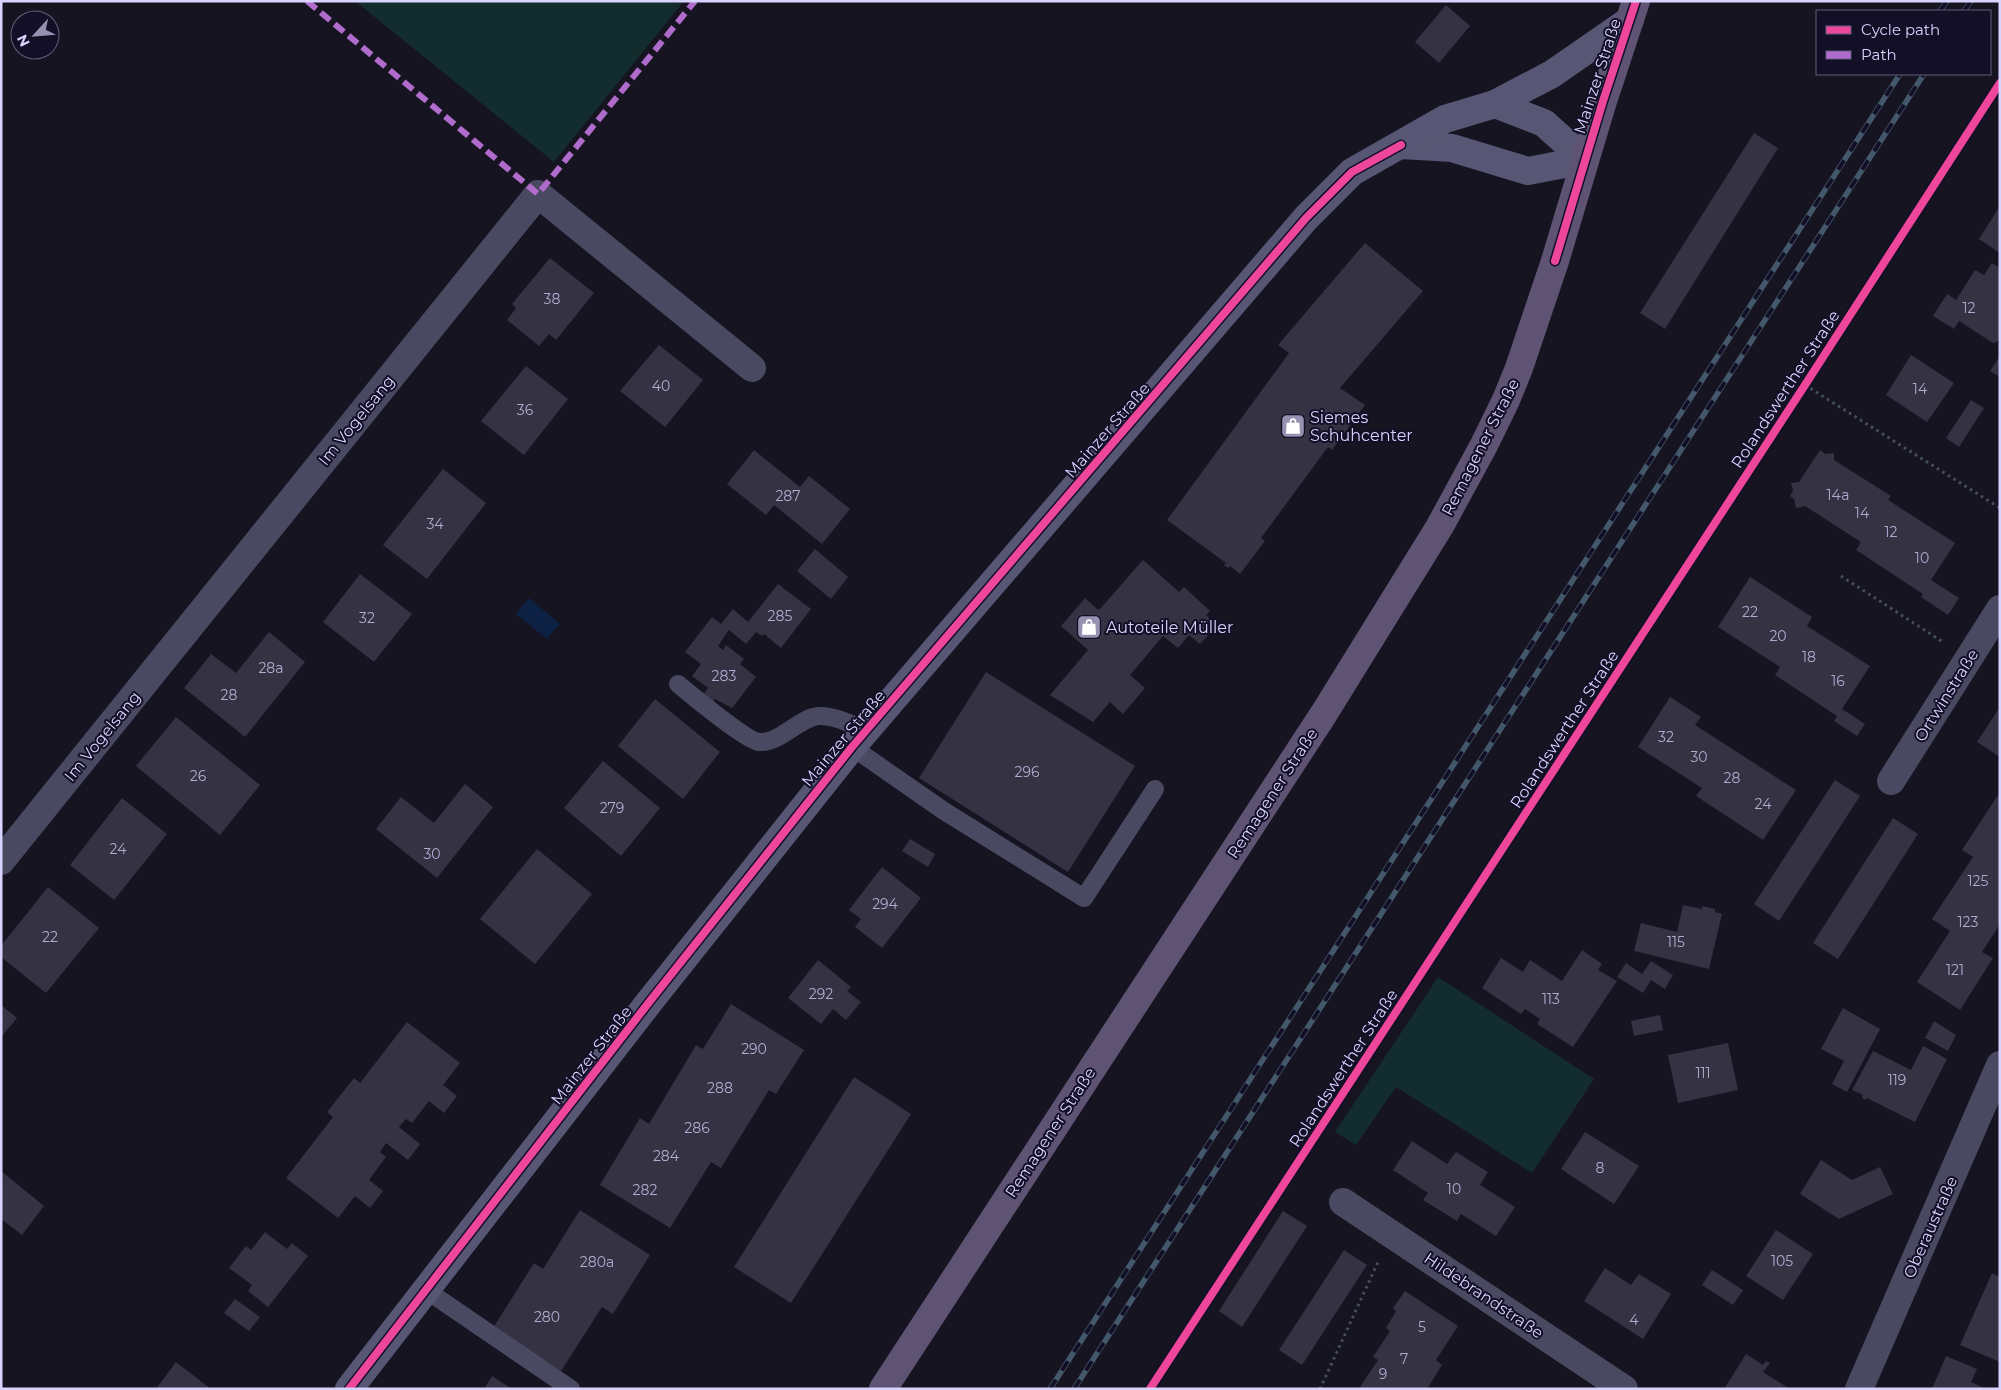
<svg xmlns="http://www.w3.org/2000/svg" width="2001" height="1390" font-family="Montserrat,sans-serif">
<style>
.green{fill:#132c2d}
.water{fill:#0d2144}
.building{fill:#343243}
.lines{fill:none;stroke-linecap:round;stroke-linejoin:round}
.path{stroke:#44505f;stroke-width:3;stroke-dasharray:2.5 4;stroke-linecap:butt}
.service{stroke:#4a4962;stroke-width:18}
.minor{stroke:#4a4962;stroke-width:28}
.secondary{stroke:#575674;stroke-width:28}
.primary{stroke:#5e5373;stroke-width:28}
.rail-casing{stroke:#43596b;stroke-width:5.5}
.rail{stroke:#130f26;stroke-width:4;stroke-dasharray:11;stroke-linecap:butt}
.quiet{stroke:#b06ccc;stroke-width:6;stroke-dasharray:12 6;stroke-linecap:butt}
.cycleway-casing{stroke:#130f26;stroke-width:11}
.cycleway{stroke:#ed469a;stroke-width:8}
.labels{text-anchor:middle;stroke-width:4;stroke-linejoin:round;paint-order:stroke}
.number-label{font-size:14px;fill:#b0acd0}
.street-label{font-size:16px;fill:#d9d4ff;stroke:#130f26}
.poi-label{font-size:16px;fill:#d9d4ff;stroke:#130f26;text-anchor:start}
</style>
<rect width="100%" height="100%" fill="#161421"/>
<g class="green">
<polygon points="355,1 684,1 554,162"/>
<polygon points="1438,977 1594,1079 1532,1173 1396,1087 1356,1145 1335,1132"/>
</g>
<polygon class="water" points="529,598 560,624 547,639 516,614"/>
<g class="building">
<polygon points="1446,5 1470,26 1439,63 1415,42"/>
<polygon points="1754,133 1778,148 1665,329 1640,313"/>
<polygon points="2000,206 2000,253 1979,239"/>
<polygon points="1365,243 1423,291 1340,388 1365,405 1332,450 1328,447 1261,538 1265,541 1240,574 1230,566 1228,568 1224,565 1226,563 1167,520 1289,353 1278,345"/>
<polygon points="550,258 594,293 556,340 549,334 539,346 507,320 516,308 512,304"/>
<polygon points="1992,263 2000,268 2000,338 1997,342 1993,343 1959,321 1954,329 1933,316 1947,294 1956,300 1975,270 1984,275"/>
<polygon points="659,345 703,380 665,427 620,391"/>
<polygon points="1911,355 1954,383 1927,422 1886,395"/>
<polygon points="2000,356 2000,377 1990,371"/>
<polygon points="526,366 568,399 524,455 481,421"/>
<polygon points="1971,400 1984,408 1959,447 1946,438"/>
<polygon points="754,450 800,487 809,476 850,509 822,544 774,505 766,515 727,484"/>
<polygon points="1820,450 1825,454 1834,453 1834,460 1891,496 1888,500 1955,543 1931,580 1959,598 1948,615 1921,597 1923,594 1856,550 1861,542 1805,506 1796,508 1794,499 1790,496 1793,491 1791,483 1799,482"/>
<polygon points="443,469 486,503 427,579 383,545"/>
<polygon points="815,549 848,577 831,599 797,571"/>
<polygon points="1143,560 1179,592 1184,587 1210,611 1206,615 1217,625 1200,644 1189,635 1178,648 1163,636 1130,675 1145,688 1123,714 1110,702 1093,722 1050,695 1088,650 1061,626 1085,598 1097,609 1100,609"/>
<polygon points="360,574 412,614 374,662 323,622"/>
<polygon points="1750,577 1812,617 1807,626 1870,666 1842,709 1865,724 1857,736 1834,721 1837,716 1775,675 1780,667 1718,627"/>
<polygon points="778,584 811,609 781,648 764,634 762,636 756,632 746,644 729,630 718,646 723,650 726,645 744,659 740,664 756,677 732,708 715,699 711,703 702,696 708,688 692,676 701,664 685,652 712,617 721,624 733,609 748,622"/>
<polygon points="269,632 305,662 245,737 184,688 211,654 236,673"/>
<polygon points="986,672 1135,766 1068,872 919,778"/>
<polygon points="1670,697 1701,717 1695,725 1796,790 1763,840 1696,796 1702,788 1638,747"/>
<polygon points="655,699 720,752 683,799 618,746"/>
<polygon points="2000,707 2000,757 1977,742"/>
<polygon points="176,717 260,785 220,835 136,766"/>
<polygon points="603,761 660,808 621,856 564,808"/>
<polygon points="1835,780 1860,796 1779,921 1754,904"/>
<polygon points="465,784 493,807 437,878 376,829 401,797 434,823"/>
<polygon points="2000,792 2000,924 1982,952 1993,958 1960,1010 1917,982 1950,931 1932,919 1973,857 1962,850"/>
<polygon points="122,798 167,834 114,900 70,865"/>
<polygon points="1893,818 1918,834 1838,959 1813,943"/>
<polygon points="910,839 935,854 928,867 902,851"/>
<polygon points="537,849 592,894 535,964 480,919"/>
<polygon points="882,867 921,898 882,948 855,927 861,919 849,910"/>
<polygon points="48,887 99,928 46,993 1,957 1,946"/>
<polygon points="1683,905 1702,909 1702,906 1715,909 1715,912 1722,914 1709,969 1634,951 1641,923 1677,932"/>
<polygon points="1582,950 1602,964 1598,970 1617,981 1573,1047 1537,1024 1540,1019 1525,1009 1521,1014 1482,988 1501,958 1523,972 1530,960 1562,981"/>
<polygon points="818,960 851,987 847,991 861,1002 846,1020 833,1009 821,1024 788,998"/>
<polygon points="1651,961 1673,975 1665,989 1651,980 1643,993 1617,977 1626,963 1642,974"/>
<polygon points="731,1004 804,1050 776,1094 769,1090 721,1168 711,1162 670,1228 600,1185 640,1118 649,1124 696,1045 703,1049"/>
<polygon points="1,1005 17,1018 1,1037"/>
<polygon points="1843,1008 1880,1029 1847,1092 1832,1084 1844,1061 1821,1049"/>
<polygon points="1660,1015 1663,1030 1634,1036 1631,1021"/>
<polygon points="1934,1021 1956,1035 1948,1051 1925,1038"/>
<polygon points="407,1022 460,1063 443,1085 457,1096 444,1113 429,1101 412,1123 406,1119 399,1127 420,1144 408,1160 386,1143 380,1152 386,1157 369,1180 383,1191 370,1208 355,1196 338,1218 286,1178 333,1117 327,1112 354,1078 360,1083"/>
<polygon points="1728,1043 1738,1090 1678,1103 1668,1055"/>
<polygon points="1923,1046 1947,1059 1915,1122 1867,1098 1866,1100 1862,1098 1863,1095 1852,1090 1873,1051 1911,1070"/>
<polygon points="854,1077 911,1114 791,1303 734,1267"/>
<polygon points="1585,1132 1639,1166 1614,1204 1561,1169"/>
<polygon points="1412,1141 1447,1164 1456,1152 1488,1172 1480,1185 1515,1207 1496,1236 1461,1214 1457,1221 1423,1200 1428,1193 1393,1170"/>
<polygon points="1821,1160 1852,1180 1880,1167 1893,1194 1839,1219 1800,1194"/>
<polygon points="1,1171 44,1206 22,1235 1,1219"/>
<polygon points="580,1210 650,1255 613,1314 602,1307 561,1371 493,1328 534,1263 543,1269"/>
<polygon points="1283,1211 1307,1226 1242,1327 1219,1311"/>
<polygon points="1776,1230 1813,1254 1783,1300 1746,1276"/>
<polygon points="265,1232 287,1249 292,1243 308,1256 268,1307 248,1291 252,1285 229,1268 246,1246 251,1250"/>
<polygon points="1344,1250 1367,1265 1302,1365 1279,1350"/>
<polygon points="1605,1268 1631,1285 1639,1274 1671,1294 1643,1339 1584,1301"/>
<polygon points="1712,1270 1743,1290 1733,1305 1702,1285"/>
<polygon points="1992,1273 2000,1277 2000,1362 1960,1345"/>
<polygon points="1405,1291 1458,1326 1436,1360 1442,1365 1427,1389 1363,1389 1360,1387 1378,1360 1373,1357 1390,1331 1386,1328 1396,1311 1393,1308"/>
<polygon points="235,1299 260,1317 249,1331 224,1313"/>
<polygon points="1746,1354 1763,1365 1766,1361 1770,1363 1763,1372 1790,1389 1724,1389"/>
<polygon points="1946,1356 1977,1369 1971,1382 1986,1389 1932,1389"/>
<polygon points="176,1362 211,1389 156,1389"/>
<polygon points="492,1376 512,1389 484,1389"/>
</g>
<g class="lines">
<g class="path">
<polyline points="1805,385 2000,508"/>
<polyline points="1841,576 1943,642"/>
<polyline points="1320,1389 1378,1262"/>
</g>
<g class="service">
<path d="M678 684C690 694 747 741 759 742 779 744 799 718 818 716 834 715 852 725 866 730"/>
<polyline points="852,747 944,811 1084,898 1155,789"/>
<polyline points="426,1290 571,1389"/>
</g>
<g class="minor">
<polyline points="1891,781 2000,609"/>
<polyline points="1,861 538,194 752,368"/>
<polyline points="1343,1202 1624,1389"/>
<polyline points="1859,1389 2000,1065"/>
</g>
<g class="secondary">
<polyline points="1495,104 1544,123 1585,160"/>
<polyline points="1401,145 1452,148 1528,171 1585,160"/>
<polyline points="349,1389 650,1001 852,747 1306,218 1352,172 1445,119 1495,104 1552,74 1630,20"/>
</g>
<polyline class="primary" points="883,1389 1323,715 1440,526 1484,445 1506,400 1519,368 1555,261 1603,101 1636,1"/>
<defs>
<g id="rail">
<polyline points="1940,11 1947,1"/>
<polyline points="1964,11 1971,1"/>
<polyline points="1050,1389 1900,74"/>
<polyline points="1074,1389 1924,74"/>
</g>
</defs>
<use href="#rail" class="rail-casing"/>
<use href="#rail" class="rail"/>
<polyline class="quiet" points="307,1 538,194 695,1"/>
<defs>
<g id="cycleway">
<polyline points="1555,261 1603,101 1636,1"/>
<polyline points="349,1389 650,1001 852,747 1306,218 1352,172 1401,145"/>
<polyline points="1150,1389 1805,385 2000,83"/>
</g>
</defs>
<use href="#cycleway" class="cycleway-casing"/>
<use href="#cycleway" class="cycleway"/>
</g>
<defs>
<symbol id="shop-square" viewBox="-11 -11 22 22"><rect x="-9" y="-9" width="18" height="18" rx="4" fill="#9591b1" stroke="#130f26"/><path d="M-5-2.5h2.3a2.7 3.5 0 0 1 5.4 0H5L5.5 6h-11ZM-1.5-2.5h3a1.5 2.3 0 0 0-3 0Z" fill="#fff"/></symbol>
</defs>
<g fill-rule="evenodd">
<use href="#shop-square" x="1279" y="412" width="28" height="28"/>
<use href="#shop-square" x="1075" y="613" width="28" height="28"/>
</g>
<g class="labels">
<g class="number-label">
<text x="552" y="304">38</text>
<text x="1969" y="313">12</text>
<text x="661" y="391">40</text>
<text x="1920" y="394">14</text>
<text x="525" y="415">36</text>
<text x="1838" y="500">14a</text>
<text x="788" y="501">287</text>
<text x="1862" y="518">14</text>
<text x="435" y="529">34</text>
<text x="1891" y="537">12</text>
<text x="1922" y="563">10</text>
<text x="1750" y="617">22</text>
<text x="780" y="621">285</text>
<text x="367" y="623">32</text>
<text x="1778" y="641">20</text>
<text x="1809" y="662">18</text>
<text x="271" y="673">28a</text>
<text x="724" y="681">283</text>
<text x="1838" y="686">16</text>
<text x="229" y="700">28</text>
<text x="1666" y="742">32</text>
<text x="1699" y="762">30</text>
<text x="1027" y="777">296</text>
<text x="198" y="781">26</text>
<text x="1732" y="783">28</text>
<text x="1763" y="809">24</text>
<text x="612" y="813">279</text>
<text x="118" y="854">24</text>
<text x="432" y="859">30</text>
<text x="1978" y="886">125</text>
<text x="885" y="909">294</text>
<text x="1968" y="927">123</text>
<text x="50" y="942">22</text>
<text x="1676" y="947">115</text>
<text x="1955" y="975">121</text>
<text x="821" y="999">292</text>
<text x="1551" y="1004">113</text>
<text x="754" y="1054">290</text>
<text x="1703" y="1078">111</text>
<text x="1897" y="1085">119</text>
<text x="720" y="1093">288</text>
<text x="697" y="1133">286</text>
<text x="666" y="1161">284</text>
<text x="1600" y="1173">8</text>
<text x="1454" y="1194">10</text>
<text x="645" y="1195">282</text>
<text x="1782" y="1266">105</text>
<text x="597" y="1267">280a</text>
<text x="547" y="1322">280</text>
<text x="1634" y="1325">4</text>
<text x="1422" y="1332">5</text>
<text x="1404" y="1364">7</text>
<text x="1383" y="1379">9</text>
</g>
<g class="street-label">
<text transform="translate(1597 76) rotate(-72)" y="6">Mainzer Straße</text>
<text transform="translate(1785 389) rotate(-57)" y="6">Rolandswerther Straße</text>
<text transform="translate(356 420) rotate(-51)" y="6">Im Vogelsang</text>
<text transform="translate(1107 430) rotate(-49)" y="6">Mainzer Straße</text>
<text transform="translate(1480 447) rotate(-63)" y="6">Remagener Straße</text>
<text transform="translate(1946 695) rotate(-58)" y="6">Ortwinstraße</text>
<text transform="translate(1564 729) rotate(-57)" y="6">Rolandswerther Straße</text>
<text transform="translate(102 736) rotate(-51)" y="6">Im Vogelsang</text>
<text transform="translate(843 738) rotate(-50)" y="6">Mainzer Straße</text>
<text transform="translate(1272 793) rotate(-57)" y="6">Remagener Straße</text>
<text transform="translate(591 1055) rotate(-52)" y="6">Mainzer Straße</text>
<text transform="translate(1343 1068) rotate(-57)" y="6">Rolandswerther Straße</text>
<text transform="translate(1050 1132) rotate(-57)" y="6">Remagener Straße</text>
<text transform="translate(1930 1227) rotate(-66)" y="6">Oberaustraße</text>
<text transform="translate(1484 1295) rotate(34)" y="6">Hildebrandstraße</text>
</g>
<g class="poi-label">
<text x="1310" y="423">Siemes<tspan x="1310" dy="18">Schuhcenter</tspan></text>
<text x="1106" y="633">Autoteile Müller</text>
</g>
</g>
<rect width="2001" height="1390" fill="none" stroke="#d9d4ff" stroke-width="5"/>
<rect x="1816" y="10" width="175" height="65" fill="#130f26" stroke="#625e7d"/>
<rect x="1826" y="26" width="25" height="8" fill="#ed469a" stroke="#625e7d"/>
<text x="1861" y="35" font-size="15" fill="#d9d4ff">Cycle path</text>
<rect x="1826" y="51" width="25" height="8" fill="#b06ccc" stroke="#625e7d"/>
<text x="1861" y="60" font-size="15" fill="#d9d4ff">Path</text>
<g transform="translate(35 35) rotate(244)"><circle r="24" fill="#130f26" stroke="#625e7d"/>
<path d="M0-4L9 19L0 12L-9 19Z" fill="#9591b1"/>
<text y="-8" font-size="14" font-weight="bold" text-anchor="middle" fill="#d9d4ff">N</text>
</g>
</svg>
